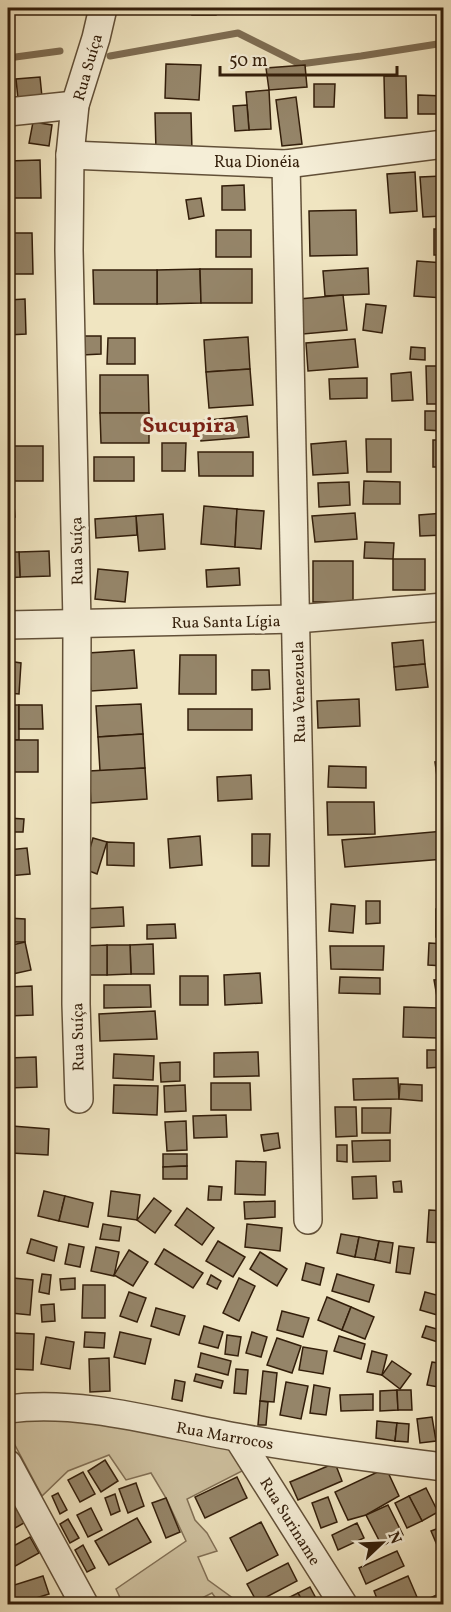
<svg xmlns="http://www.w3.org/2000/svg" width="451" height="1612" font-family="Vollkorn,serif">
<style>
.green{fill:#d0c3a2;stroke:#827056;stroke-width:1.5}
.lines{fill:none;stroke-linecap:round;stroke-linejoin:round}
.stream{stroke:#7e6d53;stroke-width:7}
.building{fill:#958569;stroke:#331e0a;stroke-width:1.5}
.street-casing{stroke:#625038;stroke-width:30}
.street{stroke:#f5eed7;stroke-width:27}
.labels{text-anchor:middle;stroke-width:6;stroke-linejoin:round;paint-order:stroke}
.street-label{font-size:16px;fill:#331e0a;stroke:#f5eed7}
.district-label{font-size:22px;font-weight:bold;fill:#7a1f14;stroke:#f5eed7}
</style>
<rect width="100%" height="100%" fill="#f0e5c1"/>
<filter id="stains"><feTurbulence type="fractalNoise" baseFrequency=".00333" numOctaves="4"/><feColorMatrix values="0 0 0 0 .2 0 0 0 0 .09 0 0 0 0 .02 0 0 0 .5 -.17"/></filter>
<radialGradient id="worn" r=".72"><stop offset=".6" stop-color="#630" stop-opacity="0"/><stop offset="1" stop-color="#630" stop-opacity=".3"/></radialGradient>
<polygon class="green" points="57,1412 223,1435 246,1469 187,1499 195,1520 207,1533 217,1551 198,1557 208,1580 241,1604 220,1604 212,1593 190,1604 123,1604 116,1589 186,1541 166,1498 151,1473 126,1480 109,1455 68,1471 42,1496 8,1432 8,1417"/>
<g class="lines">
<g class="stream">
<polyline points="110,56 238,33 300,64 361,56 444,43"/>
<polyline points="8,58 60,51"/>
</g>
</g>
<g class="building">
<rect x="192" y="8" width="24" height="7"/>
<polygon points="166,64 201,65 199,100 165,98"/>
<polygon points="305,65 307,87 269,90 266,68"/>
<polygon points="384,76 406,76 407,118 385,118"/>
<polygon points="40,77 42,97 18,99 16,79"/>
<polygon points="314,84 335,84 334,107 314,107"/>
<polygon points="269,90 271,129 249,130 246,92"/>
<polygon points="418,95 444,96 444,114 418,114"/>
<polygon points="296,97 302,144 282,146 276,100"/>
<polygon points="247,105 249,130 235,131 233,106"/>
<polygon points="155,113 191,113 192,151 156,151"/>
<polygon points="33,122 52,125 49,146 29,143"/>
<polygon points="40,160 41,198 8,198 8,161"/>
<polygon points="415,172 417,211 390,213 387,174"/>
<polygon points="442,176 444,216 423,217 420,177"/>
<polygon points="244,185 245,210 222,210 222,186"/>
<polygon points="201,198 204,216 189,219 186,200"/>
<polygon points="356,210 357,255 310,256 309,211"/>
<rect x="434" y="229" width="10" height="26"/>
<rect x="216" y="230" width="35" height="27"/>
<polygon points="8,233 32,233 33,274 8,274"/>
<polygon points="417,261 444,263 444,298 414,296"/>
<polygon points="368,268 369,294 325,296 323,271"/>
<polygon points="200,269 201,303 157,304 157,270"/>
<polygon points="200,269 252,269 252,303 201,303"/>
<polygon points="93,270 157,270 157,304 94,304"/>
<polygon points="343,295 347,330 303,334 299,299"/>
<polygon points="25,299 26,334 8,335 8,300"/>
<polygon points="366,304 386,306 382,333 363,330"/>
<polygon points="81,336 101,336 101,354 82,355"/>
<polygon points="248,337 250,369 206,372 204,340"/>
<polygon points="108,338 135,338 135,364 107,364"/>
<polygon points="355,339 358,367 308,371 306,343"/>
<polygon points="411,347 425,348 425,360 410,359"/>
<polygon points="426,366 444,366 444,404 427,404"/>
<polygon points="250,369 253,405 209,408 206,372"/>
<polygon points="411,372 413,400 392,401 391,374"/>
<polygon points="100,375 148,375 149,413 100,413"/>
<polygon points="367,378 367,398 330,399 329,379"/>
<polygon points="425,411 444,411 444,431 425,430"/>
<polygon points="100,413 149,413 149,443 101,443"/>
<polygon points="247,416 249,437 201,441 199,421"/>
<polygon points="366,439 391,439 391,472 367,472"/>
<rect x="433" y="440" width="11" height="27"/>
<polygon points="346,441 348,473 313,475 311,444"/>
<polygon points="162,443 186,443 185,471 162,471"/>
<rect x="8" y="446" width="35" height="35"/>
<polygon points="198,452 253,452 253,476 199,476"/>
<rect x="94" y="457" width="40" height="24"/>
<polygon points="364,481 400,482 400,504 363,504"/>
<polygon points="349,482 350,505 319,507 318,483"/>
<polygon points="8,494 13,494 15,517 8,517"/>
<polygon points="204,506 237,509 235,547 201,544"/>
<polygon points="237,509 264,511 261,549 235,547"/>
<polygon points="355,513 357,539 315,542 312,516"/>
<polygon points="444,513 444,535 420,536 419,515"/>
<polygon points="163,514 165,549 139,551 136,516"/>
<polygon points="136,516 137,535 96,538 95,519"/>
<polygon points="365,542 394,543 393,559 364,558"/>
<polygon points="49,551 50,576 20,577 19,552"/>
<polygon points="8,552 19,552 20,577 8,578"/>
<rect x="393" y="559" width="32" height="31"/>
<rect x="313" y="561" width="40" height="41"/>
<polygon points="239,568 240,585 207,587 206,570"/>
<polygon points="98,569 128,572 125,602 95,599"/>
<polygon points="423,640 425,664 394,667 392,643"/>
<polygon points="134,650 137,688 91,691 88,653"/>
<polygon points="180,655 216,655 216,694 179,694"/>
<polygon points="8,661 21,663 19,694 8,693"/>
<polygon points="425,664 428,687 396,690 394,667"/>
<polygon points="252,670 269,670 270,689 252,690"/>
<polygon points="359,699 360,726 318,728 317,701"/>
<polygon points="141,704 143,734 98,737 96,706"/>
<rect x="8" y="705" width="11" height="35"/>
<polygon points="19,705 42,705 43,729 19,729"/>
<rect x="188" y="709" width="64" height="21"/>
<polygon points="143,734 145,768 100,771 98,737"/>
<rect x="8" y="740" width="30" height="32"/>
<polygon points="444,761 444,791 439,791 435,762"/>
<polygon points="329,766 366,767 366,788 328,787"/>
<polygon points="145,768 147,799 91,803 89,771"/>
<polygon points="251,775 252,799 218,801 217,777"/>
<polygon points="327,802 374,802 375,834 328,835"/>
<polygon points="8,818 24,819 23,832 8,832"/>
<polygon points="444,831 444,859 345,867 342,840"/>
<polygon points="252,834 270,834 269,866 252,866"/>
<polygon points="200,836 202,865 170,868 168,839"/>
<polygon points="93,838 107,842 97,874 84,869"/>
<polygon points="107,842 134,843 134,866 107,865"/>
<polygon points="27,848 30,874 8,876 8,850"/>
<polygon points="366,901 380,901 380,923 366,924"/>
<polygon points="331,904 355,906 353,933 329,931"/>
<polygon points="123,907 124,926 85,928 84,909"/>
<rect x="436" y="909" width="8" height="28"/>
<polygon points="8,918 25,919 25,942 8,942"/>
<polygon points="175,924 176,938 147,939 147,925"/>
<polygon points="25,942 31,970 8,975 8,946"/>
<polygon points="429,943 444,944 444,966 428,965"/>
<polygon points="153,944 154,974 131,974 130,945"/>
<polygon points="107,945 130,945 131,974 107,975"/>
<polygon points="107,945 107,975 85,975 84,946"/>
<polygon points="330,946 384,946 383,970 331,969"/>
<polygon points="260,973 262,1003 225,1005 224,975"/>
<rect x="180" y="976" width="28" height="29"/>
<polygon points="340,977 380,978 380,994 339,993"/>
<polygon points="444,979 444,1007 439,1008 434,980"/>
<polygon points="104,985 150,985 151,1007 104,1008"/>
<polygon points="32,986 33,1015 8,1016 8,987"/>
<polygon points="404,1007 439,1008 438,1038 403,1037"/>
<polygon points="155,1011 157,1039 100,1041 99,1014"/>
<polygon points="427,1050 444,1050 444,1067 427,1068"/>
<polygon points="258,1052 259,1076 214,1077 214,1053"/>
<polygon points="114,1054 154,1056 153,1080 113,1078"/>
<polygon points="36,1057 37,1087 8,1088 8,1058"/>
<polygon points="180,1062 180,1081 161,1082 160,1063"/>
<polygon points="398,1078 399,1099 354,1100 353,1079"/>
<polygon points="211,1083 250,1083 251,1110 211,1110"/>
<polygon points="400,1084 422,1085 422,1101 399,1099"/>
<polygon points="114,1085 158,1086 157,1115 113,1113"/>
<polygon points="185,1085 186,1111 165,1112 164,1086"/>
<polygon points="335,1107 356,1107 357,1136 336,1137"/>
<polygon points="362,1108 391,1108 390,1133 362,1133"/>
<polygon points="226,1115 227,1137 194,1138 193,1116"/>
<polygon points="186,1121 187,1150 167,1151 165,1122"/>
<polygon points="12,1126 49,1129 48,1155 11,1153"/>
<polygon points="278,1133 280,1148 264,1151 261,1135"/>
<polygon points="390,1140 390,1161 353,1162 352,1141"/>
<polygon points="337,1145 347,1145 347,1162 337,1161"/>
<polygon points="163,1154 187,1154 187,1166 163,1167"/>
<polygon points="236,1161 266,1162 265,1195 235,1194"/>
<polygon points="187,1166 187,1179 163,1179 163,1167"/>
<polygon points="376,1176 377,1198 353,1199 352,1177"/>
<polygon points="401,1181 402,1192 394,1192 393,1182"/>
<polygon points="209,1186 222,1187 221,1200 208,1200"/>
<polygon points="44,1191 65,1196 59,1221 38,1216"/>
<polygon points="111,1191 140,1195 137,1220 108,1216"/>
<polygon points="65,1196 93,1203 88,1227 59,1221"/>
<polygon points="154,1198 171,1211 155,1233 137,1220"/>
<polygon points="275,1201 275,1217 245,1219 244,1202"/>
<polygon points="187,1208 214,1228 202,1245 175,1225"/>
<polygon points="429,1210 444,1211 444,1243 427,1242"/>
<polygon points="8,1217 13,1218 11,1236 8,1236"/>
<polygon points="103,1224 121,1227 119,1241 100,1239"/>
<polygon points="247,1224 282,1228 280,1251 245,1247"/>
<polygon points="341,1234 359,1237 355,1257 337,1253"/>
<polygon points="359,1237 379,1241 375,1260 355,1257"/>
<polygon points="31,1239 57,1247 54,1261 27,1253"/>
<polygon points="218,1241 245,1257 233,1277 206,1261"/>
<polygon points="379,1241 393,1243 390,1263 375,1260"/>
<polygon points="69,1244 84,1247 80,1267 65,1264"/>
<polygon points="399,1246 414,1248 410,1274 396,1272"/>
<polygon points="96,1247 119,1252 114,1276 91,1271"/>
<polygon points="164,1249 203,1273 193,1288 155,1264"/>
<polygon points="129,1250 148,1262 133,1286 114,1275"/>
<polygon points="260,1252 287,1269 277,1286 250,1269"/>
<polygon points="306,1263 324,1268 320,1285 302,1280"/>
<polygon points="42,1274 51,1275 49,1294 39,1292"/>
<polygon points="337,1274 374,1285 369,1302 332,1291"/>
<polygon points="211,1275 221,1281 217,1289 207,1284"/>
<polygon points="13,1278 33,1280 30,1315 11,1313"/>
<polygon points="75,1278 75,1289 61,1290 60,1279"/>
<polygon points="239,1278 255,1286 239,1321 223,1313"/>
<polygon points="83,1285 105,1285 105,1318 82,1318"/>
<polygon points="129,1292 146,1298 137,1322 120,1316"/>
<polygon points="425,1292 444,1297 444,1317 420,1310"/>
<polygon points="327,1297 351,1307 342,1330 318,1320"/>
<polygon points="54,1304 55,1321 42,1322 41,1305"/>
<polygon points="351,1307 374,1317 365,1339 342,1330"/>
<polygon points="156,1308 185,1316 179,1335 151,1326"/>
<polygon points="282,1311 309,1318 303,1337 277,1330"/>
<polygon points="204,1326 223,1332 218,1348 199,1343"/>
<polygon points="426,1326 444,1331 444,1344 422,1337"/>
<polygon points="85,1332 105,1333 104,1348 84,1347"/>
<polygon points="120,1332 151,1339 145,1364 114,1357"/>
<polygon points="252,1332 267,1337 261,1357 246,1353"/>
<polygon points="14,1333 34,1334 33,1370 12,1369"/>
<polygon points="227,1335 241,1337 238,1356 225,1354"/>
<polygon points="339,1336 365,1344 361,1359 334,1351"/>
<polygon points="46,1337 74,1342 70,1369 41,1364"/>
<polygon points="277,1338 301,1346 292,1373 267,1365"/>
<polygon points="303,1347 327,1351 323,1374 299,1370"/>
<polygon points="372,1351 387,1355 382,1375 367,1372"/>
<polygon points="201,1353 231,1361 228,1375 198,1367"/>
<polygon points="109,1358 110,1391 90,1392 89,1359"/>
<polygon points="392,1361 411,1374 400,1389 382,1375"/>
<polygon points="432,1362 444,1364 444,1388 427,1385"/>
<polygon points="236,1369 248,1370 246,1394 234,1393"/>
<polygon points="263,1371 277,1373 274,1402 260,1401"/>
<polygon points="196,1374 223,1381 221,1388 194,1381"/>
<polygon points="175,1380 185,1382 182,1401 172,1399"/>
<polygon points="286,1382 308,1386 301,1419 280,1415"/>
<polygon points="314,1385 330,1388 326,1415 310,1413"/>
<polygon points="397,1390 398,1410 380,1411 380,1391"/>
<polygon points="397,1390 411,1390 412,1410 398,1410"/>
<polygon points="373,1394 373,1410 341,1411 340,1395"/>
<polygon points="260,1401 268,1402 266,1425 258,1425"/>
<polygon points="444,1408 444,1429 437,1410"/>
<polygon points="432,1417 436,1441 420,1443 417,1419"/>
<polygon points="377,1421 397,1423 395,1441 376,1438"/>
<polygon points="397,1423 409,1424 408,1442 395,1441"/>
<polygon points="105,1460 118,1481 101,1492 88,1471"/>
<polygon points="335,1463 342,1481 298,1500 290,1482"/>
<polygon points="386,1468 399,1496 366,1515 348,1520 335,1492"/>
<polygon points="83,1472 95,1494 80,1502 68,1480"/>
<polygon points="237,1477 247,1498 205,1518 195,1497"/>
<polygon points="136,1483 144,1506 128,1513 119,1489"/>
<polygon points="426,1488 438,1512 422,1521 409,1496"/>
<polygon points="58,1493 67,1510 60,1514 52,1496"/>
<polygon points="115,1494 120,1511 111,1515 105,1498"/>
<polygon points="19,1496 31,1519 8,1532 8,1502"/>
<polygon points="409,1496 422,1521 407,1528 395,1503"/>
<polygon points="328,1497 337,1522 321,1528 312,1503"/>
<polygon points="166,1498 180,1532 166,1538 152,1503"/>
<polygon points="388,1505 403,1535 382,1546 366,1515"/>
<polygon points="91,1508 102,1530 88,1537 77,1515"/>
<polygon points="137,1518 151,1542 109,1565 95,1541"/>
<polygon points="68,1519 79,1538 70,1543 60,1524"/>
<polygon points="261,1522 278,1555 247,1571 230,1538"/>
<polygon points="357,1523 364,1538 338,1550 332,1535"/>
<polygon points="444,1526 444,1542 437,1545 431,1531"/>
<polygon points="30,1537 39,1553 8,1570 8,1549"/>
<polygon points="83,1545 95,1568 87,1572 75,1550"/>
<polygon points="397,1551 404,1566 366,1584 359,1568"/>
<polygon points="288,1563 297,1581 257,1602 247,1584"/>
<polygon points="43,1576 49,1594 17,1604 8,1604 8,1587"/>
<polygon points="408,1576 417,1597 400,1604 379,1604 374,1591"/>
<polygon points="310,1587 319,1604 304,1604 298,1593"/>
<polygon points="444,1592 444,1604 416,1604"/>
<polygon points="298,1593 304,1604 276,1604"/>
<polygon points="205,1599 208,1604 195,1604"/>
</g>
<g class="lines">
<defs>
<g id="street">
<polyline points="8,112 75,105"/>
<polyline points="70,155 286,164 444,144"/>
<polyline points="286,164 308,1220"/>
<polyline points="8,625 296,619 444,607"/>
<polyline points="79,1099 76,1004 77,623 69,250 70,155 75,105 96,38 103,8"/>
<path d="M8 1409C82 1399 163 1424 236 1437 305 1450 374 1458 444 1467"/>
<polyline points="238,1438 343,1604"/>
<polyline points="8,1464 84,1604"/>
</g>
</defs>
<use href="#street" class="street-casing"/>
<use href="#street" class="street"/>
</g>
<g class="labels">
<g class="street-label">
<text transform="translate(87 67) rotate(-74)" y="6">Rua Suíça</text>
<text x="257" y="167">Rua Dionéia</text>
<text transform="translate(76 551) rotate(-91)" y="6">Rua Suíça</text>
<text transform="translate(226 621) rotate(-1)" y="6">Rua Santa Lígia</text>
<text transform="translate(298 692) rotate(-91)" y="6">Rua Venezuela</text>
<text transform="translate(77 1037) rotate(-91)" y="6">Rua Suíça</text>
<text transform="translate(225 1435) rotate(10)" y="6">Rua Marrocos</text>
<text transform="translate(291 1521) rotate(58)" y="6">Rua Suriname</text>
</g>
<g class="district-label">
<text x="189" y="432">Sucupira</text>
</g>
</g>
<rect width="451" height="1612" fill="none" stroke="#f0e5c1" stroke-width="30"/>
<rect x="9" y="9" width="433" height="1594" fill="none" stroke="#331e0a" stroke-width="3"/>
<rect x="15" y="15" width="421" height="1582" fill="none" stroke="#331e0a" stroke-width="1.5"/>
<g transform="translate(382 1543) rotate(67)" stroke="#f5eed7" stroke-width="4.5" paint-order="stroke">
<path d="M0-4.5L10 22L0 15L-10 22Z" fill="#331e0a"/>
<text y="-9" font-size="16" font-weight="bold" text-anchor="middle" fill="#331e0a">N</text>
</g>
<path d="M220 66v9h177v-9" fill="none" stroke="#331e0a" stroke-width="3"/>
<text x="229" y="66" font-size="18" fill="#331e0a" stroke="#f5eed7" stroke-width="4.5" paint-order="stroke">50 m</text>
<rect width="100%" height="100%" filter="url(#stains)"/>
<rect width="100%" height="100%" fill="url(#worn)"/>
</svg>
